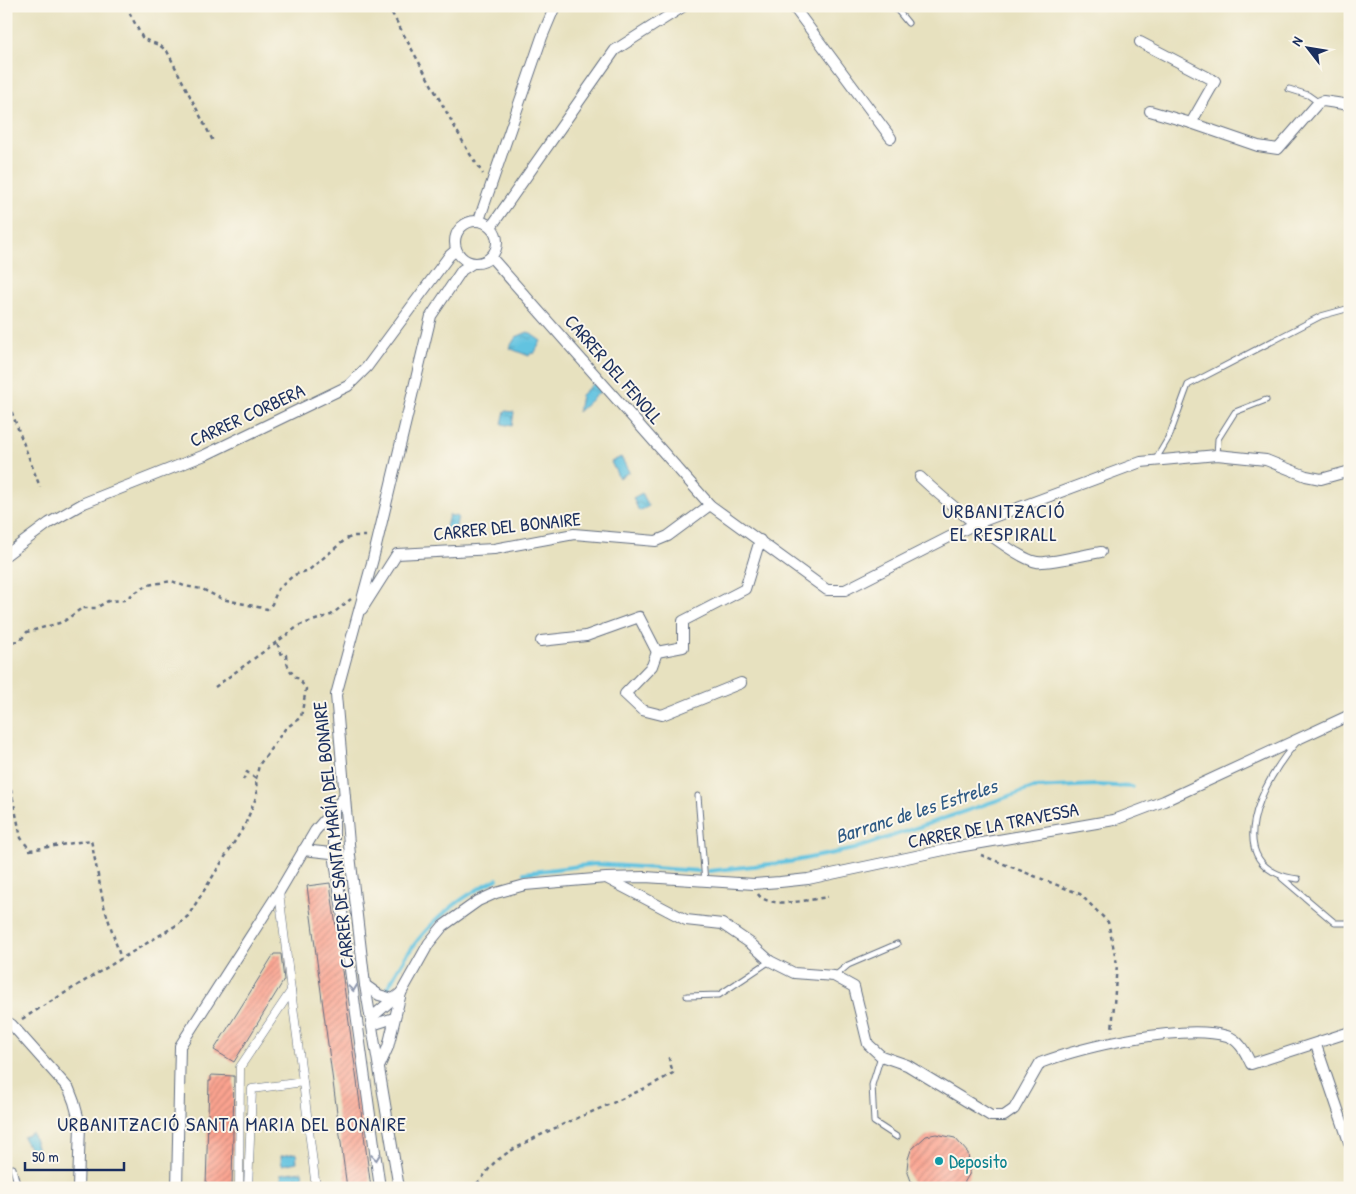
<svg xmlns="http://www.w3.org/2000/svg" width="1356" height="1194" font-family="'Patrick Hand',sans-serif">
<style>
.water{fill:url(#water-ripples);stroke:#3e799f}
.lines{fill:none;stroke-linecap:round;stroke-linejoin:round}
.stream{stroke:#62c3e0;stroke-width:4}
.building{fill:url(#building-hatch)}
.service-casing{stroke:#626d80;stroke-width:7}
.pedestrian-casing{stroke:#626d80;stroke-width:9}
.minor-casing{stroke:#626d80;stroke-width:12}
.path{stroke:#626d80;stroke-width:2.5;stroke-dasharray:4 4;stroke-linecap:butt}
.service{stroke:#fff;stroke-width:5}
.pedestrian{stroke:#fff;stroke-width:8}
.minor{stroke:#fff;stroke-width:10}
.oneway{stroke:#8d97ae}
.culture-dot{fill:#0f9aa8;stroke:#fbf7ec;stroke-width:2}
.labels{text-anchor:middle;stroke-width:4;stroke-linejoin:round;paint-order:stroke}
.street-label{font-size:19px;fill:#1b2f5e;stroke:#fbf7ec}
.culture-label{font-size:19px;fill:#0d838f;stroke:#fbf7ec;text-anchor:start}
.neighbourhood-label{font-size:20px;letter-spacing:1px;fill:#1b2f5e;stroke:#fbf7ec}
.water-label{font-size:20px;font-style:italic;fill:#305b85;stroke:#fbf7ec}
</style>
<defs>
<pattern id="water-ripples" width="26" height="14" patternUnits="userSpaceOnUse" patternTransform="scale(1.25)"><rect width="26" height="14" fill="#62c3e0"/><path d="M2 4q2-2 4 0t4 0M15 11q2-2 4 0t4 0" fill="none" stroke="#509fb9"/></pattern>
<pattern id="building-hatch" width="6" height="6" patternUnits="userSpaceOnUse" patternTransform="scale(1.25)"><rect width="6" height="6" fill="#fba38f"/><path d="M-1 1l2-2M0 6l6-6M5 7l2-2" fill="none" stroke="#ca8578"/></pattern>
</defs>
<rect width="100%" height="100%" fill="#fbf7ec"/>
<filter id="ink" filterUnits="userSpaceOnUse"><feTurbulence type="fractalNoise" baseFrequency=".02" numOctaves="2"/><feDisplacementMap in="SourceGraphic" scale="10" xChannelSelector="R" yChannelSelector="G"/><feConvolveMatrix kernelMatrix="1 2 1 2 8 2 1 2 1" color-interpolation-filters="sRGB"/></filter>
<filter id="wash" filterUnits="userSpaceOnUse"><feTurbulence type="fractalNoise" baseFrequency=".0096" numOctaves="4" result="noise"/><feDisplacementMap in="SourceGraphic" scale="20" xChannelSelector="R" yChannelSelector="G"/><feGaussianBlur stdDeviation="1.12" result="paint"/><feColorMatrix in="noise" values="0 0 0 0 0 0 0 0 0 0 0 0 0 0 0 0 0 1.4 0 .05"/><feComposite in="paint" operator="in"/></filter>
<g filter="url(#wash)">
<rect width="100%" height="100%" fill="#e7e1bf"/>
<g class="water">
<polygon points="528,332 541,341 534,354 531,353 529,356 509,348 516,337"/>
<polygon points="594,383 601,391 578,412 581,395"/>
<polygon points="505,411 514,412 512,426 502,424"/>
<polygon points="621,457 629,472 619,478 611,462"/>
<polygon points="642,493 649,506 639,511 633,498"/>
<polygon points="449,515 458,517 454,533 445,531"/>
<polygon points="32,1133 38,1150 32,1153 23,1137"/>
<polygon points="296,1153 297,1162 282,1165 281,1156"/>
<polygon points="302,1171 304,1188 283,1188 281,1174"/>
</g>
<g class="lines">
<g class="stream">
<polyline points="709,871 789,862 854,849 1033,788 1098,785 1132,787"/>
<polyline points="524,873 595,864 699,871"/>
<path d="M386 992C410 940 445 904 497 879"/>
</g>
</g>
<g id="blocks">
<g class="building">
<polygon points="330,883 357,1081 371,1188 347,1188 307,886"/>
<polygon points="274,954 281,954 284,980 234,1062 214,1050"/>
<polygon points="211,1075 234,1076 232,1188 206,1187 209,1081 211,1081"/>
<polygon points="936,1134 955,1138 968,1153 970,1173 961,1188 916,1188 911,1181 907,1170 908,1159 911,1150 926,1136"/>
</g>
</g>
</g>
<g filter="url(#ink)">
<use href="#blocks" fill-opacity="0" stroke="#626d80" stroke-width="1"/>
<g class="lines">
<defs>
<g id="service">
<polyline points="894,6 908,23"/>
<polyline points="1289,89 1308,95 1318,102"/>
<polyline points="1217,455 1218,439 1235,412 1266,400"/>
<polyline points="1156,459 1169,437 1188,385 1321,316 1350,308"/>
<path d="M1296 743C1263 779 1217 869 1298 879"/>
<polyline points="698,796 705,882"/>
<polyline points="1282,878 1335,923 1350,923"/>
<polyline points="835,976 848,965 897,944"/>
<polyline points="687,996 719,995 770,961"/>
<polyline points="881,1056 872,1085 874,1122 897,1137"/>
<polyline points="13,1168 18,1188"/>
</g>
<g id="pedestrian">
<polyline points="279,892 291,991"/>
<polyline points="239,1188 240,1067 291,991 303,1082"/>
<polyline points="248,1188 252,1089 303,1082 316,1188"/>
</g>
<g id="minor">
<polyline points="793,6 891,138"/>
<polyline points="1140,42 1215,81 1191,123 1258,146 1278,149 1318,103 1323,101 1350,105"/>
<polyline points="1150,111 1191,123"/>
<polyline points="479,220 542,37 555,6"/>
<circle cx="476" cy="242" r="21"/>
<polyline points="491,227 615,50 684,6"/>
<polyline points="491,257 710,505 827,590 845,590 975,524 1141,462 1217,455 1266,460 1306,476 1321,479 1350,471"/>
<path d="M920 477C939 495 1014 559 1037 562 1048 564 1087 554 1101 552"/>
<polyline points="6,555 49,523 84,503 205,455 348,386 367,367 449,256 456,250"/>
<polyline points="362,609 397,554 494,549 574,534 656,541 668,536 710,505"/>
<polyline points="541,641 586,636 639,617 657,652"/>
<polyline points="741,683 662,715 642,710 625,694 652,666 657,652 683,647 683,621 745,589 760,540"/>
<polyline points="334,810 334,853 380,1188"/>
<polyline points="303,850 340,854"/>
<path d="M608 879 686 920 722 924 750 943 770 961 794 973 834 976 854 987 868 1044 881 1056 907 1065 991 1116H1004L1014 1109 1040 1063C1082 1047 1184 1023 1227 1036 1240 1040 1246 1054 1251 1064L1350 1032"/>
<polyline points="365,985 379,995 393,999 401,993"/>
<polyline points="371,1018 393,999"/>
<polyline points="6,1021 12,1025 69,1089 74,1102 80,1124 78,1188"/>
<polyline points="372,1025 394,1018"/>
<polyline points="1316,1045 1350,1145"/>
<polyline points="380,1065 388,1047 401,993 429,943 443,926 478,901 496,893 525,885 606,878 645,877 754,884 780,882 808,879 958,847 1114,820 1164,801 1350,715"/>
<polyline points="177,1188 180,1046 279,892 315,831 345,796"/>
<polyline points="399,1188 365,985 350,855 336,695 373,559 431,316 462,270 473,263"/>
</g>
</defs>
<use href="#service" class="service-casing"/>
<use href="#pedestrian" class="pedestrian-casing"/>
<use href="#minor" class="minor-casing"/>
<g class="path">
<polyline points="126,6 143,39 159,45 167,51 213,141"/>
<polyline points="388,6 468,151 483,174"/>
<polyline points="6,397 40,487"/>
<polyline points="6,642 20,641 27,632 63,622 82,608 96,608 108,601 124,600 147,585 172,581 184,586 202,589 222,599 267,609 272,604 278,589 294,575 309,570 346,539 354,536 367,536"/>
<polyline points="215,687 300,625 331,615 351,599"/>
<polyline points="6,766 21,838 30,850 91,840 104,906 121,959"/>
<path d="M256 779 259 765 285 729 301 717 306 689C297 674 287 675 286 655H282L277 643"/>
<polyline points="981,855 1080,894 1108,922 1117,964 1112,1031"/>
<path d="M758 894C768 910 812 899 828 897"/>
<polyline points="22,1019 180,923 188,916 245,825 257,795 256,779 247,772 243,780"/>
<path d="M470 1188C481 1183 486 1171 494 1163 501 1157 511 1150 520 1146 569 1118 624 1102 673 1073L668 1055"/>
</g>
<use href="#service" class="service"/>
<use href="#pedestrian" class="pedestrian"/>
<use href="#minor" class="minor"/>
</g>
<defs><path id="oneway-chevron" d="M-2-3.5L2.5 0L-2 3.5" fill="none" stroke-width="1.6" stroke-linecap="round" stroke-linejoin="round" transform="scale(1.25)"/></defs>
<g class="oneway">
<use href="#oneway-chevron" transform="translate(353 988) rotate(82)"/>
<use href="#oneway-chevron" transform="translate(376 1157) rotate(82)"/>
</g>
</g>
<circle class="culture-dot" cx="939" cy="1161" r="5"/>
<g class="labels">
<g class="street-label">
<text transform="translate(614 369) rotate(49)" y="7">CARRER DEL FENOLL</text>
<text transform="translate(247 415) rotate(-25)" y="7">CARRER CORBERA</text>
<text transform="translate(507 526) rotate(-6)" y="7">CARRER DEL BONAIRE</text>
<text transform="translate(993 825) rotate(-11)" y="7">CARRER DE LA TRAVESSA</text>
<text transform="translate(333 835) rotate(-96)" y="7">CARRER DE SANTA MARÍA DEL BONAIRE</text>
</g>
<g class="culture-label">
<text x="949" y="1168">Deposito</text>
</g>
<g class="neighbourhood-label">
<text x="1004" y="518">URBANITZACIÓ<tspan x="1004" dy="23">EL RESPIRALL</tspan></text>
<text x="232" y="1131">URBANITZACIÓ SANTA MARIA DEL BONAIRE</text>
</g>
<g class="water-label">
<text transform="translate(916 811) rotate(-18)" y="7">Barranc de les Estreles</text>
</g>
</g>
<rect width="1356" height="1194" fill="none" stroke="#fbf7ec" stroke-width="25"/>
<g transform="translate(1308 48) rotate(301)" stroke="#fbf7ec" stroke-width="4" paint-order="stroke">
<path d="M0-4L9 19L0 12L-9 19Z" fill="#1b2f5e"/>
<text y="-8" font-size="14" font-weight="bold" text-anchor="middle" fill="#1b2f5e">N</text>
</g>
<path d="M25 1162v8h99v-8" fill="none" stroke="#1b2f5e" stroke-width="2.5"/>
<text x="32" y="1162" font-size="15" fill="#1b2f5e" stroke="#fbf7ec" stroke-width="4" paint-order="stroke">50 m</text>
</svg>
